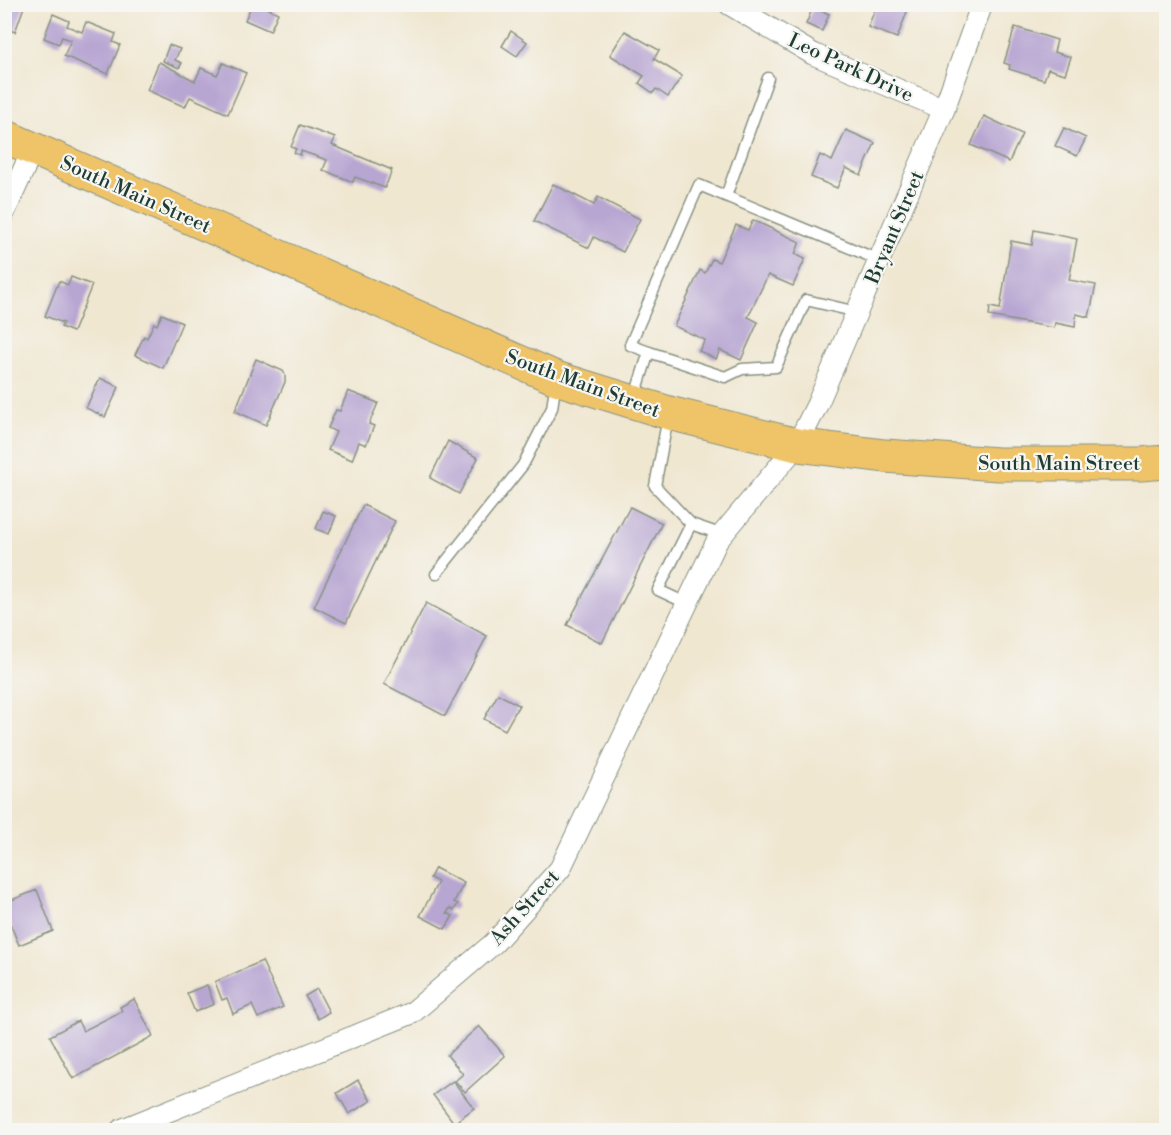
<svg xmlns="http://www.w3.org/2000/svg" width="1171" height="1135" font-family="'Libre Bodoni',serif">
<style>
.building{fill:#b7a5d2}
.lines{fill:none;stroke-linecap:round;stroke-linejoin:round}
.service-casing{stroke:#889282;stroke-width:13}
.minor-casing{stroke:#889282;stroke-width:23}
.primary-casing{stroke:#889282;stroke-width:35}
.service{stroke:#fff;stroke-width:10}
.minor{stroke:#fff;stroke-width:21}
.primary{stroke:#efc469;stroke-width:33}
.labels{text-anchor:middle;stroke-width:4.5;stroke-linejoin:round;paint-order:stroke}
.street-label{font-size:20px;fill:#1f3d34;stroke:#f6f6f2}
</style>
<rect width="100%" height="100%" fill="#f6f6f2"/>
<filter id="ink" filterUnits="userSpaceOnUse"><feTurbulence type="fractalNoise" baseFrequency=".0167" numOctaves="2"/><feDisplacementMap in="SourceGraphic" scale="12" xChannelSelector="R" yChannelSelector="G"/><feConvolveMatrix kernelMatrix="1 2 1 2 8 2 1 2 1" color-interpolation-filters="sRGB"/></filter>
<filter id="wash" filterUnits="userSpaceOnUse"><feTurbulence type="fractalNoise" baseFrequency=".008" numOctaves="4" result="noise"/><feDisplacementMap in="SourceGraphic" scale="24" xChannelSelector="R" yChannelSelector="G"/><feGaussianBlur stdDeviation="1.35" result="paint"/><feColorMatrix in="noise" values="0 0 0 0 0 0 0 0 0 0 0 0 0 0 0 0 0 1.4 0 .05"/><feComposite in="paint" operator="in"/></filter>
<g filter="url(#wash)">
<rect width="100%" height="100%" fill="#f0e7d1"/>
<g id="blocks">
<g class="building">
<polygon points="4,4 25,4 15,32 4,28"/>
<polygon points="252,4 259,4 278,13 270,31 245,20"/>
<polygon points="877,4 910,4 897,38 868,27"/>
<polygon points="813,7 829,14 822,31 806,24"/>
<polygon points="53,14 69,21 67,26 82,32 86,22 116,34 113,42 120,45 108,74 64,56 71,40 62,37 59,44 44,38"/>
<polygon points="1015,27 1057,40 1054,52 1071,57 1065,74 1048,69 1044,80 1009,69 1010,65 1004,63"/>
<polygon points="511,31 527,42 517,56 502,46"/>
<polygon points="625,31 659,50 654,59 682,76 668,97 656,89 653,93 639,83 644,76 610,55"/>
<polygon points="169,45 180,49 175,60 182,63 179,68 163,61"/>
<polygon points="159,62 195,81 201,68 217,75 223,63 246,73 228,114 190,97 185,107 147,90"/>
<polygon points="984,116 1022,134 1009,162 971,145"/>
<polygon points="300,125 335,138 332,145 392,170 385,188 355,177 353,182 323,170 327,160 301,151 300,155 294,153 296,149 291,147"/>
<polygon points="1064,128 1086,138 1077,156 1055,146"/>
<polygon points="846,130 875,143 861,175 846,168 837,188 811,177 820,155 832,161"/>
<polygon points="553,184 594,205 598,197 640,219 623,252 594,237 589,248 534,221"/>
<polygon points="753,220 800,242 795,254 805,259 793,286 768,275 748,317 758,322 741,360 720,350 716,359 699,351 705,340 674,326 700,270 705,273 712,259 719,262 736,225 748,230"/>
<polygon points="1034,230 1077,239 1069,280 1096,285 1089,317 1076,314 1075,327 1055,323 1054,328 989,316 990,307 1000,309 1011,241 1032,245"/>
<polygon points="71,277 92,285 73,332 61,327 63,323 45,316 59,281 68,285"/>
<polygon points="162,314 182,323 163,368 135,355 144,336 147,338 154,323 157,325"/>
<polygon points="256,359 283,371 285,375 285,382 266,425 235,411"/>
<polygon points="100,378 119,387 105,417 86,408"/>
<polygon points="348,391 378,403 369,424 374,426 366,445 359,442 352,460 328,450 336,432 328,428 336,410 340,411"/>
<polygon points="448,441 478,458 459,494 430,478"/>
<polygon points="363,505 395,521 346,623 314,607"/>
<polygon points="630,507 662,523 602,643 567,625"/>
<polygon points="323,511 336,516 329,534 316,529"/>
<polygon points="426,603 487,636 445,716 384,684"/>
<polygon points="498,694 519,705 505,730 484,719"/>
<polygon points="435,868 464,883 454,902 458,904 454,910 450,908 447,913 453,916 445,929 420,916 438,882 430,878"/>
<polygon points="37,890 53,931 19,945 4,909 4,903"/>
<polygon points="262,961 283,1007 258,1018 252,1005 233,1014 227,998 222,1000 215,982"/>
<polygon points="207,985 214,1004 195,1012 187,993"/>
<polygon points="317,989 329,1012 318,1019 305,996"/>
<polygon points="134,999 153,1036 73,1079 50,1036 78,1021 83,1031 122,1011 120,1007"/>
<polygon points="479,1026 505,1056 465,1092 455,1081 463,1074 447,1055"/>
<polygon points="358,1080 371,1101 349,1114 337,1093"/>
<polygon points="453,1081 474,1108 454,1123 433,1095"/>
</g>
</g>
</g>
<g filter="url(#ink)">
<use href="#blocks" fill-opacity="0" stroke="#889282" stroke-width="1.5"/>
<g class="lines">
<defs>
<g id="service">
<polyline points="726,196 768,78"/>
<polyline points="649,352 725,377 742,369 776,367 806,300 857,312"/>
<polyline points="634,399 649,352 630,345 699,185 879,260"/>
<polyline points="668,417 655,486 691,524 658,590 686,603"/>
<polyline points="691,524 723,535"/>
<polyline points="436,574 523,465 552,408 556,381"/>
</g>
<g id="minor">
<polyline points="729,4 813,54 944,109"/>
<polyline points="4,213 33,149"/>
<polyline points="121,1130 412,1013 494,943 560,869 717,541 797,445 817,405 944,109 982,4"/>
</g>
<polyline id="primary" points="4,136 556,378 669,413 797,445 885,456 998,464 1141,464 1166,462"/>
</defs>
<use href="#service" class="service-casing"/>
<use href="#minor" class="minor-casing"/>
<use href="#primary" class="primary-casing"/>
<use href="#service" class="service"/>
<use href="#minor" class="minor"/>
<use href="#primary" class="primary"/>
</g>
</g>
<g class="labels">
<g class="street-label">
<text transform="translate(851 67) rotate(25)" y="7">Leo Park Drive</text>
<text transform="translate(136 194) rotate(24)" y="7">South Main Street</text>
<text transform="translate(894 227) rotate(-67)" y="7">Bryant Street</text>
<text transform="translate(583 383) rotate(20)" y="7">South Main Street</text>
<text x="1059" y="470">South Main Street</text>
<text transform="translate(524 907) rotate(-48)" y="7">Ash Street</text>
</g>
</g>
<rect width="1171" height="1135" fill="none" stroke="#f6f6f2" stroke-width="24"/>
</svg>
